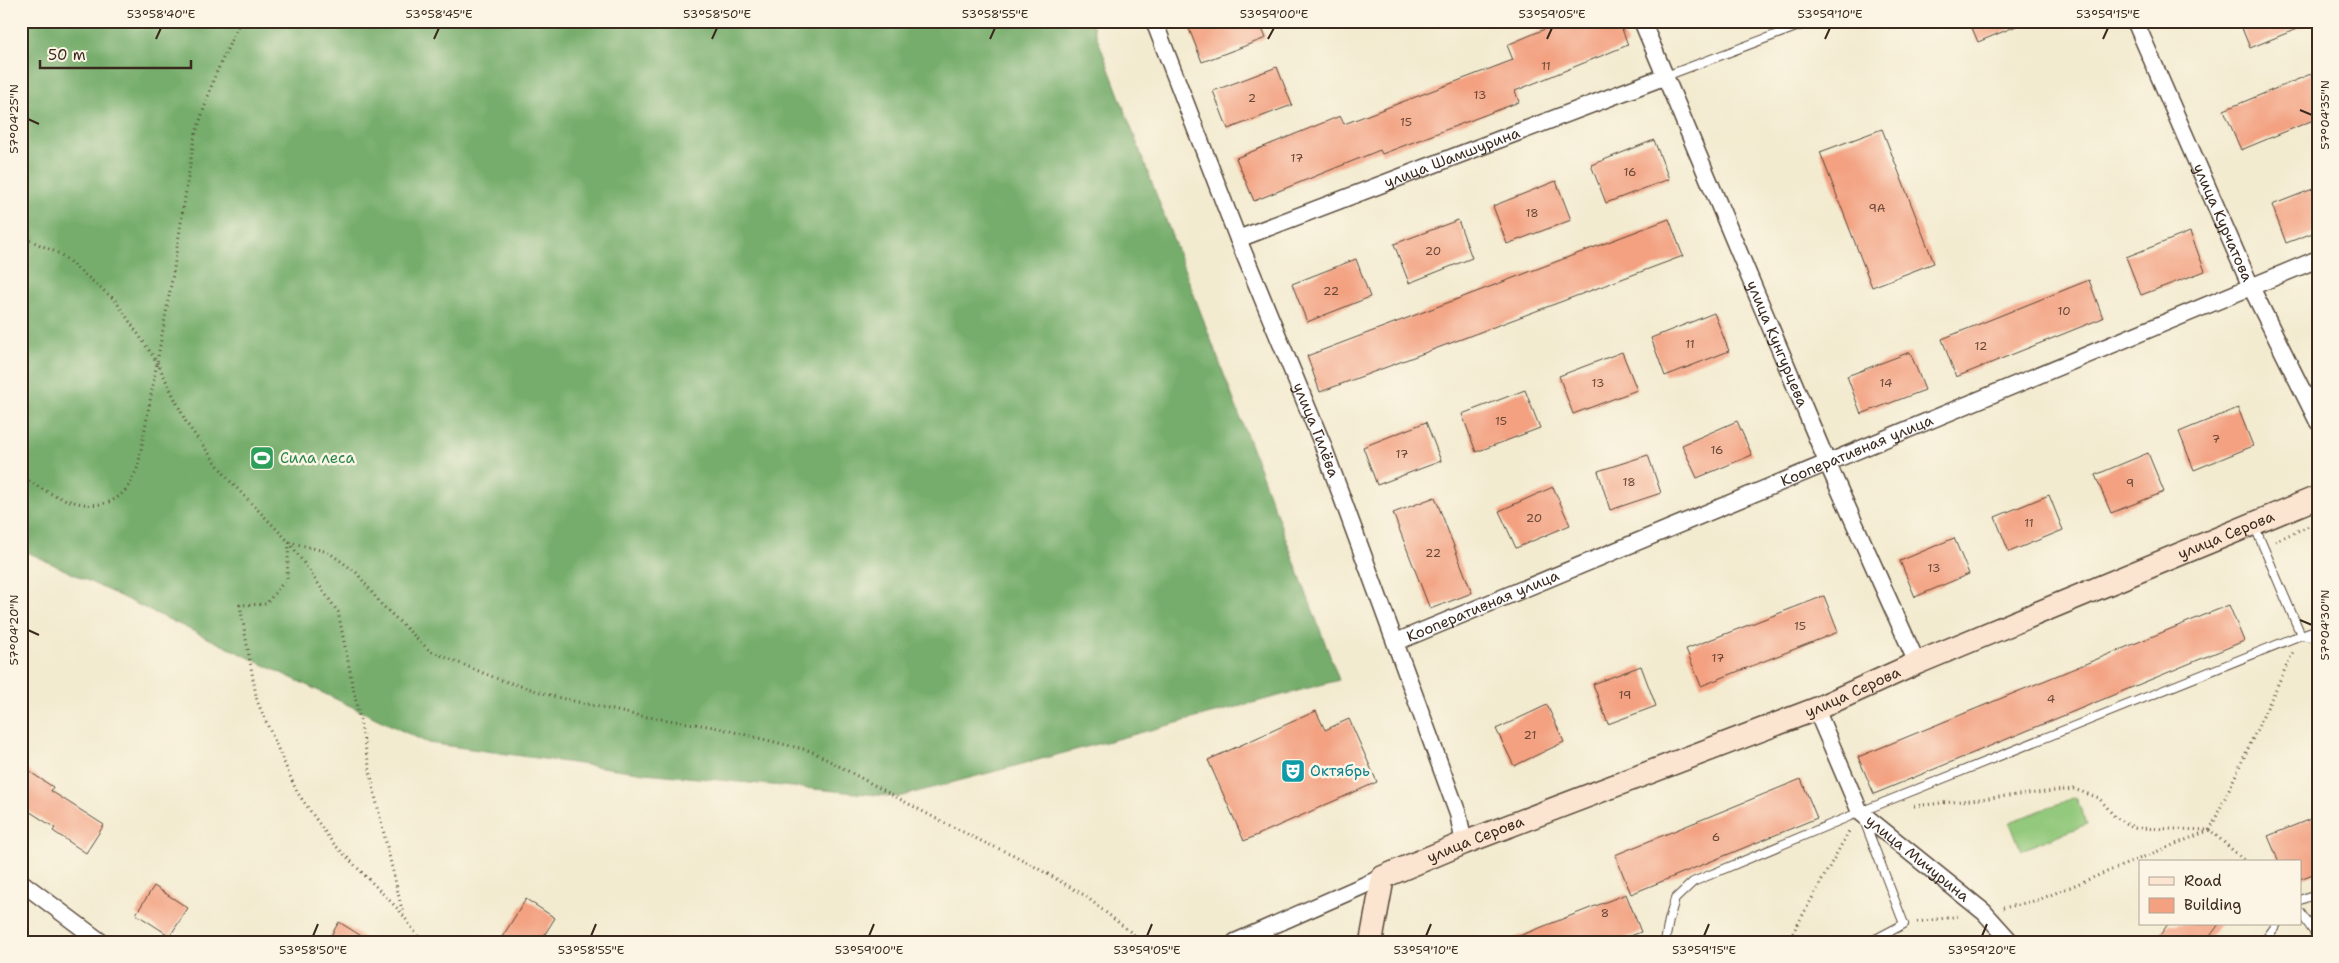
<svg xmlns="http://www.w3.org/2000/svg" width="2339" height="963" font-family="'Shantell Sans',sans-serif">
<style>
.green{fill:#93c97c;stroke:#677a4d}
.forest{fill:#76ad6c;stroke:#586c45}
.building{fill:#f3a181}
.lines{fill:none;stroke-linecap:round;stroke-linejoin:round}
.lane-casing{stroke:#574739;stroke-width:10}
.street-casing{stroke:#574739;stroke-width:19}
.secondary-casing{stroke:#574739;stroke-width:25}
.path{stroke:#574739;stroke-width:3;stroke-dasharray:1 4;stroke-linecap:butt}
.lane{stroke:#fff;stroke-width:8}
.street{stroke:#fff;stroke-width:16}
.secondary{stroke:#fce5d0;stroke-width:22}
.ticks{fill:none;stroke:#3b2a1e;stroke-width:2}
.labels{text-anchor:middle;stroke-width:5;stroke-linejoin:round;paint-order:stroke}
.number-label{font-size:12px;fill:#694837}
.street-label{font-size:15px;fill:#3b2a1e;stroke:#fcf5e5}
.leisure-label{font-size:15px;fill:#27864d;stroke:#fcf5e5;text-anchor:start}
.culture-label{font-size:15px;fill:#0d838f;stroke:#fcf5e5;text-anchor:start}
.neatline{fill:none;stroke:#3b2a1e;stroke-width:2}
.ticks-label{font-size:12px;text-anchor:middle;fill:#3b2a1e}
</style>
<rect width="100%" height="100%" fill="#fcf5e5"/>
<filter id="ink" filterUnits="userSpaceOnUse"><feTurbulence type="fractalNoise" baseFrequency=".02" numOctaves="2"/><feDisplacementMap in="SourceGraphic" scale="10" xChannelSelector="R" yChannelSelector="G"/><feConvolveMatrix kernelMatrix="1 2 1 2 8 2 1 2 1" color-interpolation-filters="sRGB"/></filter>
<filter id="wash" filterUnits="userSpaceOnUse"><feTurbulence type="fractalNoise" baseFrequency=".0096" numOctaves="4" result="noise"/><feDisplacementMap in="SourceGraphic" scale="20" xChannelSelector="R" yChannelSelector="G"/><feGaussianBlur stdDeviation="1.12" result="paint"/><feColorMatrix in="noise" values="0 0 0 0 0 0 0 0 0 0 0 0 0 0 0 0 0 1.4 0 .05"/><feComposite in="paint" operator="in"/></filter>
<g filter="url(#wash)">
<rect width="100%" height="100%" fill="#f3ebd0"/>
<polygon class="green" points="2076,797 2087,824 2021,850 2010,822"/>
<polygon class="forest" points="21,21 1091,21 1339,680 898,797 645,773 428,743 21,549"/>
<g id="blocks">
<g class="building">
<polygon points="1186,21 1259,21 1266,38 1202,62"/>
<polygon points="1564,21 1619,21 1628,45 1515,91 1519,102 1382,154 1380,150 1254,201 1236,158 1340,116 1344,124 1513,60 1507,45"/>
<polygon points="1969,21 2026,21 2026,22 1978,42"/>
<polygon points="2239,21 2314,21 2314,22 2250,48"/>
<polygon points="1277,67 1292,105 1228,129 1213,91"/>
<polygon points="2318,71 2318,118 2241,150 2224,110"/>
<polygon points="1882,129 1934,263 1872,287 1820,152"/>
<polygon points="1654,140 1669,179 1606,203 1591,165"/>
<polygon points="1556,181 1571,220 1507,244 1493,206"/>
<polygon points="2318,187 2318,231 2286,243 2272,205"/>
<polygon points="1669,219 1683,256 1320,392 1307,356"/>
<polygon points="1458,220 1472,258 1409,283 1394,244"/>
<polygon points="2190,232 2205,271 2141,295 2126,257"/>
<polygon points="1356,259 1370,297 1307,322 1292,284"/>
<polygon points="2089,280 2103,318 1956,377 1942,339"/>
<polygon points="1714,313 1729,351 1665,376 1651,338"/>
<polygon points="1622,352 1637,390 1573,414 1559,376"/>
<polygon points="1910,352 1925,390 1861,414 1847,376"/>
<polygon points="1525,390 1540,428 1476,452 1462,414"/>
<polygon points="2238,408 2253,446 2194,470 2179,432"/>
<polygon points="1737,421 1752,455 1697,478 1682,445"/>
<polygon points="1426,422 1441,461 1377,485 1363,447"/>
<polygon points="2148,453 2164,492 2111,513 2095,475"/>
<polygon points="1648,455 1661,493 1610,510 1598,471"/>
<polygon points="1553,487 1570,525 1516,548 1499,511"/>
<polygon points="2049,495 2063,530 2009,552 1995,517"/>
<polygon points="1435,497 1472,593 1430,609 1393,513"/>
<polygon points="1954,538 1969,574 1915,597 1900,561"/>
<polygon points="1824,596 1838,632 1701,686 1686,649"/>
<polygon points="2229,605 2244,641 1874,794 1858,757"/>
<polygon points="1641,666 1656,706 1608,724 1593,684"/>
<polygon points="1547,705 1564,742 1514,766 1496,729"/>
<polygon points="1316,711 1325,730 1349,719 1377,782 1244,841 1208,760"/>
<polygon points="21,766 53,787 51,791 104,825 86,853 53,831 55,828 21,806"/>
<polygon points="1801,779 1817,818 1631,894 1615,855"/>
<polygon points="2318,816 2318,872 2300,879 2300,862 2279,862 2268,836"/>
<polygon points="154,886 188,908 170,936 136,914"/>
<polygon points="1626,894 1641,932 1615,942 1504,942"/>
<polygon points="526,899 555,918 540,942 499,942"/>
<polygon points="339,922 371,942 327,942"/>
<polygon points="2168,924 2219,924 2206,942 2155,942"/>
</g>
</g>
</g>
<g filter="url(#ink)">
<use href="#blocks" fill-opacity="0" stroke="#574739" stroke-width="1"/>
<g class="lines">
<defs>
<g id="lane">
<polyline points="1666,76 1812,21"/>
<polyline points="2254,525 2301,635 2318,629"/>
<polyline points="1863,818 1904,924 1870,942"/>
<polyline points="2300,900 2318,893"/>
<polyline points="2300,912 2318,938"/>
<polyline points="1665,942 1669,920 1675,899 1693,882 1860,812 2301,635 2318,638"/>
<polyline points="2264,942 2277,924"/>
</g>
<g id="street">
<path id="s1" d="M1154 21 1238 239 1322 443 1458 814 1464 843"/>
<path id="s2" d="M1642 21 1827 462 1917 663"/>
<path id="s3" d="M2135 21 2251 287 2318 422"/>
<path id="s4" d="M1238 239 1666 76"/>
<path id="s5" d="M1396 642 2318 259"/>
<path id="s6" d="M1816 709 1860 812 1984 912 2011 942"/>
<polyline points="21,882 101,942"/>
<polyline points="1235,942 1383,877"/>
</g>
<g id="secondary">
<path id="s7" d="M1371 942 1383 877 1464 843 1816 709 1917 663 2318 497"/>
</g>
</defs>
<use href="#lane" class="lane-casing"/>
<use href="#street" class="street-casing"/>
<use href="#secondary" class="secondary-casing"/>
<g class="path">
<polyline points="21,236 60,254 115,300 157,362 187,424 228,479 289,542 287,578 266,604 240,605 257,701 297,792 332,842 400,911 422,942"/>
<path d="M21 475C47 495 101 523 127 488 132 482 134 474 138 467L173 274 194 139 214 78 240 21"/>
<polyline points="2275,541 2318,522"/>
<polyline points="289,542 328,552 356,572 381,604 430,651 498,679 556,697 635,715 714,727 811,751 933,817 985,843 1014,855 1053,877 1084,895 1143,942"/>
<polyline points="289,542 338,612 376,800 403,914"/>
<polyline points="1914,806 2074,789 2099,798 2115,817 2135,828 2210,830 2293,652"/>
<polyline points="2003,908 2038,900 2210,830 2246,862"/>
<polyline points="1917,922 1960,916"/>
<polyline points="1788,942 1849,831"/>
</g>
<use href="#lane" class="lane"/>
<use href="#street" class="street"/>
<use href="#secondary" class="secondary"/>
</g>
</g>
<path class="ticks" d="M156 39 161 28M434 39 439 28M712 39 717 28M990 39 995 28M1268 39 1274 28M1547 39 1552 28M1825 39 1830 28M2103 39 2108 28M2300 110 2312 115M28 119 39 124M2300 620 2312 625M28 630 39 635M313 936 318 924M591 936 596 924M869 936 874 924M1147 936 1152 924M1426 936 1431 924M1704 936 1709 924M1982 936 1987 924"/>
<defs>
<symbol id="stadium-square" viewBox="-11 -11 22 22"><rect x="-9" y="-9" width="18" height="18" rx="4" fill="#2e9e5b" stroke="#fcf5e5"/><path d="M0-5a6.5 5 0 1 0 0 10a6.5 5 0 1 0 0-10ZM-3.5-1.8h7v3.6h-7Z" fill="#fff"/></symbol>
<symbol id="theatre-square" viewBox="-11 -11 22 22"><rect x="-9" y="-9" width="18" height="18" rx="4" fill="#0f9aa8" stroke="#fcf5e5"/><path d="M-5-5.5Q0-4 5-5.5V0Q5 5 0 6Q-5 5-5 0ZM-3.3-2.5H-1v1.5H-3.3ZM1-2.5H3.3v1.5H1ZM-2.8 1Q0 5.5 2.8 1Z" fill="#fff"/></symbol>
</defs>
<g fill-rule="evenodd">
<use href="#stadium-square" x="248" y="444" width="28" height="28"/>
<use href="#theatre-square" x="1279" y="757" width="28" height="28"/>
</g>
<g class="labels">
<g class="number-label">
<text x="1546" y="70">11</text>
<text x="1480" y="99">13</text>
<text x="1252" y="102">2</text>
<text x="1406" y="126">15</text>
<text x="1297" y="162">17</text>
<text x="1630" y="176">16</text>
<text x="1877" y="212">9А</text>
<text x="1532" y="217">18</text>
<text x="1433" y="255">20</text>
<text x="1331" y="295">22</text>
<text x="2064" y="315">10</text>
<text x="1690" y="348">11</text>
<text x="1981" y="350">12</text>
<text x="1598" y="387">13</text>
<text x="1886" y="387">14</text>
<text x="1501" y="425">15</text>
<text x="2216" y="443">7</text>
<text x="1717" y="454">16</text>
<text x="1402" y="458">17</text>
<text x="1629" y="486">18</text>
<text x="2130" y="487">9</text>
<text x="1534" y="522">20</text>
<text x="2029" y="527">11</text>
<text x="1433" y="557">22</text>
<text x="1934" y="572">13</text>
<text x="1800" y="630">15</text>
<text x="1718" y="662">17</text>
<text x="1625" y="699">19</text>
<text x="2051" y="703">4</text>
<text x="1530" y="739">21</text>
<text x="1716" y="841">6</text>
<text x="1605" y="917">8</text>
</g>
<g class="street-label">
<text dy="5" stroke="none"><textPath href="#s4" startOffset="229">улица Шамшурина</textPath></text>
<text dy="5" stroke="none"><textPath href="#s3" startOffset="220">улица Курчатова</textPath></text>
<text dy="5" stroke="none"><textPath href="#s2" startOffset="350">улица Кунгурцева</textPath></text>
<text dy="5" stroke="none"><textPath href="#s1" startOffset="440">улица Гилёва</textPath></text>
<text dy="5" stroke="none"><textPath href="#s5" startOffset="499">Кооперативная улица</textPath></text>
<text dy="5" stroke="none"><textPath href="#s7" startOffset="976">улица Серова</textPath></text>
<text dy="5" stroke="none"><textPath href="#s5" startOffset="94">Кооперативная улица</textPath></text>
<text dy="5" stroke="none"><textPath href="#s7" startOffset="571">улица Серова</textPath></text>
<text dy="5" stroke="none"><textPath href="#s7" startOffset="166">улица Серова</textPath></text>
<text dy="5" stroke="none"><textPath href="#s6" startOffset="186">улица Мичурина</textPath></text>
</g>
<g class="leisure-label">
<text x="280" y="463">Сила леса</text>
</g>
<g class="culture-label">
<text x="1310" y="776">Октябрь</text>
</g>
</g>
<rect width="2339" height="963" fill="none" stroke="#fcf5e5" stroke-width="55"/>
<rect x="2139" y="860" width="162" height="65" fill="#fcf5e5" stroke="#afa495"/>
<rect x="2149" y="877" width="25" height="8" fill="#fce5d0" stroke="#afa495"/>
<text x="2184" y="886" font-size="15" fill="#3b2a1e">Road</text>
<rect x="2149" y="898" width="25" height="15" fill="#f3a181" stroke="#afa495"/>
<text x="2184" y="910" font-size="15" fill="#3b2a1e">Building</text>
<path d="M40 60v8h151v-8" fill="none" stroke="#3b2a1e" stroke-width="2.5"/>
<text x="48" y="60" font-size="15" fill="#3b2a1e" stroke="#fcf5e5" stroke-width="4" paint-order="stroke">50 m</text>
<rect x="28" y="28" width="2284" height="908" class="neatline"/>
<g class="ticks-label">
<text x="161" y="18">53°58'40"E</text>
<text x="439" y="18">53°58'45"E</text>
<text x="717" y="18">53°58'50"E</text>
<text x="995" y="18">53°58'55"E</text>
<text x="1274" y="18">53°59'00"E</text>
<text x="1552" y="18">53°59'05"E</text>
<text x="1830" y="18">53°59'10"E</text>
<text x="2108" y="18">53°59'15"E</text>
<text transform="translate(2325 115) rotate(-90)" y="4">57°04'35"N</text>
<text transform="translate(14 119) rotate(-90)" y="4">57°04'25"N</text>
<text transform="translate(2325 625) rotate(-90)" y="4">57°04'30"N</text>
<text transform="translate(14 630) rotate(-90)" y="4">57°04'20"N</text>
<text x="313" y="954">53°58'50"E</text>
<text x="591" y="954">53°58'55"E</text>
<text x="869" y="954">53°59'00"E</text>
<text x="1147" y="954">53°59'05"E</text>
<text x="1426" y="954">53°59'10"E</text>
<text x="1704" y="954">53°59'15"E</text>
<text x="1982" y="954">53°59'20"E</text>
</g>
</svg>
